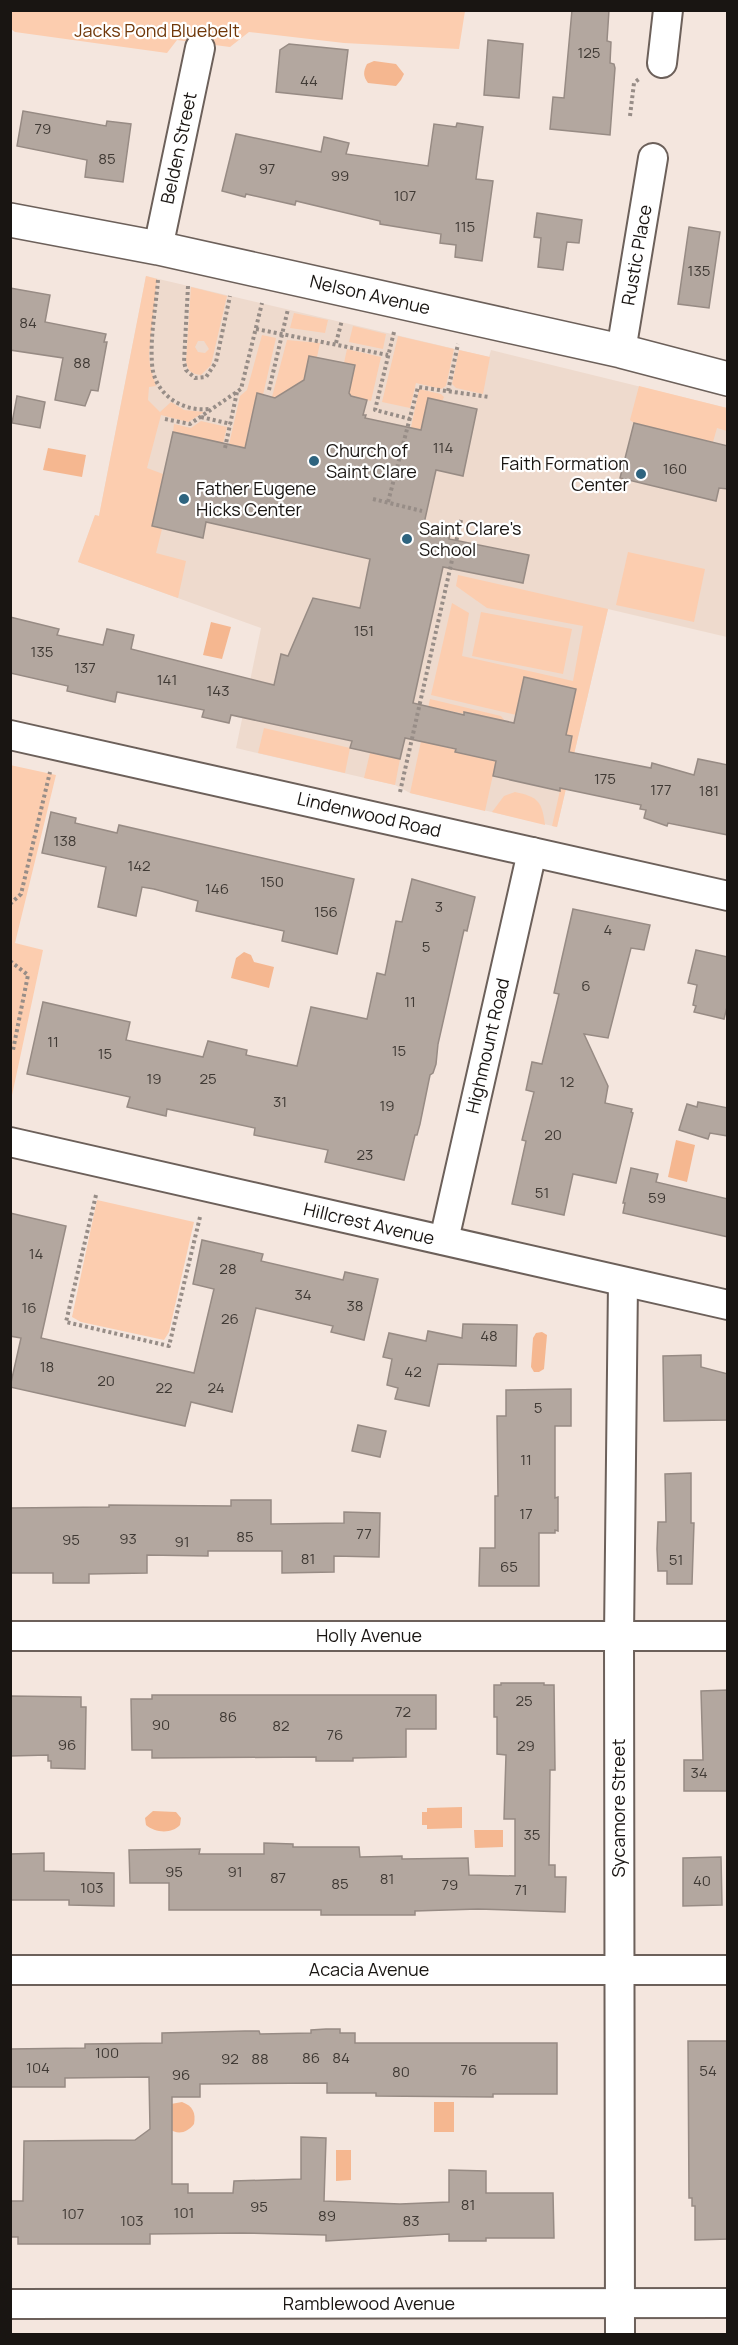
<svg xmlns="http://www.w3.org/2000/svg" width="738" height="2345" font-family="Manrope,sans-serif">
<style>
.built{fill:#eedacd}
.green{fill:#fccdaf;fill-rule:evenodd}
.water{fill:#f5b790}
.building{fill:#b3a79f;stroke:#978b84;stroke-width:1.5}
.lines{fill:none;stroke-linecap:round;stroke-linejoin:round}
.minor-casing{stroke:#6c605a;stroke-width:32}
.tertiary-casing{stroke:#6c605a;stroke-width:36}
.path{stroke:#978d87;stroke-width:4;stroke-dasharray:3 3;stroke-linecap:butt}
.minor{stroke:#fff;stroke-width:28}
.tertiary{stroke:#fff;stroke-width:33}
.poi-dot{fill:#2e647f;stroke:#fff;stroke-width:2}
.labels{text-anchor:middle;stroke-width:4.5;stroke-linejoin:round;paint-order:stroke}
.number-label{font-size:15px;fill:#403a35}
.park-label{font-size:18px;fill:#70380a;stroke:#fff}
.street-label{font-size:18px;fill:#191512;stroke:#fff}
.poi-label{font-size:18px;fill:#191512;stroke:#fff;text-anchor:start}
</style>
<rect width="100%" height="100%" fill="#f4e6de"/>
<polygon class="built" points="146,276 489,357 491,350 727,408 727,637 608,609 557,827 410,793 395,785 236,748 261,628 78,562 95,515 99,516"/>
<g class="green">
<polygon points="11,10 465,11 459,49 344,43 249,32 230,47 177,40 167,53 15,32 11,29"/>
<polygon points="146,276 157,279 149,354 150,366 156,386 149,387 148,400 160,412 171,402 184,410 204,412 188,422 161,415 147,468 163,474 152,526 162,529 156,553 186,561 178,598 78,562 95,515 99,516"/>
<path d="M191 287 227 296 211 365 201 375C191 374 188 371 186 361ZM198 341H204L209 349 205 353 198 352 195 347Z"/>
<polygon points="294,313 328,320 325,333 290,328"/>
<polygon points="353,326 386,334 383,349 349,342"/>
<polygon points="262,335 276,338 263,395 257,394 246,440 254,443 251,455 228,449 240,396 247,390"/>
<polygon points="398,336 454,349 446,386 441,389 416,383 410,408 382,402"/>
<polygon points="287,340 320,343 317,357 309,356 303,383 300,383 277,398 272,397"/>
<polygon points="347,349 381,357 371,401 351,396 349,393 355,366 344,363"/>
<polygon points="459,350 490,357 483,394 456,388 452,384"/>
<polygon points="639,386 727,408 727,431 717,428 713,442 634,423 630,420"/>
<polygon points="419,389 441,394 444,397 442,401 428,399 418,444 410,432"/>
<polygon points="201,421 227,427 223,443 173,432 174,424 191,428"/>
<polygon points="628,552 705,569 694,622 616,605"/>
<polygon points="458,575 608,609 557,827 552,826 572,737 566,735 576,689 524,678 516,715 431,695 452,603 469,613 462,656 573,681 583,626 487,608 456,586"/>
<polygon points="481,612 572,629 563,674 472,656"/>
<polygon points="430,699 501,716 505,721 438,709 430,743 496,761 485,811 410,793"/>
<polygon points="264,728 350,748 345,773 258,753"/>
<polygon points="370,753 400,759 395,785 364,778"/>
<polygon points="10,765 56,775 15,943 43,950 11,1100"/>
<path d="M515 792C538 797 542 801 545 825L492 812 504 796Z"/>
<polygon points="97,1200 194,1222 169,1332 164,1340 81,1322 72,1317"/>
</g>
<g class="water">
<path d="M374 61 396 64 404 74 401 80 396 86 368 83C363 76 363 72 367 64Z"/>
<polygon points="48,448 86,455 82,477 43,470"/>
<polygon points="211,622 231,627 222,659 203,655"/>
<polygon points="244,952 251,955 254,962 274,967 269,988 231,978 236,958"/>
<polygon points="676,1140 695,1145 687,1182 668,1177"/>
<polygon points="542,1332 547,1335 544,1369 539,1372 534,1372 531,1367 533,1338 536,1333"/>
<polygon points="462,1807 462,1828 427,1829 427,1825 422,1825 422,1812 427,1812 427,1808"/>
<path d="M153 1811 176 1812 181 1818 180 1825C172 1834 155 1833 146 1825L145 1818Z"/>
<polygon points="474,1830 503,1830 503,1847 475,1848"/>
<path d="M182 2102C193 2106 196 2113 194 2124 187 2133 178 2135 169 2129L171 2104Z"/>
<rect x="434" y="2102" width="20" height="30"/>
<polygon points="336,2150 351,2150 351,2180 336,2181"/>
</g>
<g class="building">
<polygon points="572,10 609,10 607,41 611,42 610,63 614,64 615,68 610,135 550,129 553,97 564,98"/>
<polygon points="488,40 523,44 519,98 484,95"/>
<polygon points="289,44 348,50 342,99 276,92 280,50"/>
<polygon points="23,111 106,126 107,121 131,124 123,182 85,177 87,160 17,146"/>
<polygon points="457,123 483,127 476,179 493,181 482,261 455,257 456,245 440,243 441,234 380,224 380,221 296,201 295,205 246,194 245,197 222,191 236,134 321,152 324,137 349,143 346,154 428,166 434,124 456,127"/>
<polygon points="537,213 582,220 579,243 567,242 563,270 538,267 541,238 534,237"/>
<polygon points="689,227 720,232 709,308 678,304"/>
<polygon points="10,288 50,295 45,322 106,334 104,342 107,342 98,391 91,390 85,406 55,400 63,358 10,350"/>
<polygon points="309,356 355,365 349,393 351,396 367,400 363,415 366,415 365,418 421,430 428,398 477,409 463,476 436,470 423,528 450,534 449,539 529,555 523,583 443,567 413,703 464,715 464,712 514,723 524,677 576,689 566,735 572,736 569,752 651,768 652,763 694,775 698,759 728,765 728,835 668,823 667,826 644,818 646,810 640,809 641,805 560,788 560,791 493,776 496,761 455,752 456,749 405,738 400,759 350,748 352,741 231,715 229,723 202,717 204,710 117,692 115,702 67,691 68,686 10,673 10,617 59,629 57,635 103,645 107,629 134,635 131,649 274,685 281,654 288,656 313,598 360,608 370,559 206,522 203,538 152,526 173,432 245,448 257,393 275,398 304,380"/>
<polygon points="17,396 45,402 40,428 12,423"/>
<polygon points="634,423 728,446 728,489 719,488 716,501 620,478"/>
<polygon points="51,812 76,818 75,823 117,833 119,825 354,879 337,954 282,941 284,931 196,911 198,901 154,889 142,887 136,916 98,907 106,867 42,853"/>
<polygon points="412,879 475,897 467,931 464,930 438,1044 436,1064 433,1073 430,1075 420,1124 417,1135 415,1135 404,1180 325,1162 328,1150 254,1135 255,1128 167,1109 166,1116 127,1107 130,1097 27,1074 43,1002 130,1022 126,1040 203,1057 208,1041 247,1050 246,1055 297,1066 311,1007 367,1019 377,973 385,975 396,921 402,922"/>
<polygon points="573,909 650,925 644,950 631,948 608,1038 584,1034 608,1086 605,1103 632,1109 631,1112 633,1113 616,1183 573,1174 564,1215 512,1204 526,1141 522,1140 534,1092 526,1090 532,1062 542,1064 559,994 554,993"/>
<polygon points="696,950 728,957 728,1003 724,1019 694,1012 696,1006 693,1005 697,985 688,983"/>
<polygon points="698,1102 728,1108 728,1136 710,1133 708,1139 679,1130 687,1104 697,1107"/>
<polygon points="631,1168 658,1174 656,1182 728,1199 728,1237 623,1213 625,1203 623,1203"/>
<polygon points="10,1213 66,1226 41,1338 194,1373 214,1289 193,1284 202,1240 263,1254 261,1261 343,1280 345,1272 378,1279 364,1340 331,1332 333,1326 256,1308 232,1412 191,1402 185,1426 10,1387 21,1338 10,1336"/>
<polygon points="463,1324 517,1325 516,1366 438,1364 429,1406 395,1399 398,1388 387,1385 392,1359 383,1357 389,1333 426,1341 428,1331 462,1338"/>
<polygon points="701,1355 701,1367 728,1374 728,1420 664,1421 663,1356"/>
<polygon points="571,1389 571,1426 555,1426 555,1498 558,1497 558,1531 555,1530 555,1533 539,1533 539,1586 479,1586 480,1548 495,1548 495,1496 498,1496 497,1416 506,1416 506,1390"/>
<polygon points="358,1425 386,1431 380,1457 352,1451"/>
<polygon points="691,1473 691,1523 694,1523 692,1584 667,1584 667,1571 658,1571 657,1549 658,1522 666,1522 665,1474"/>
<polygon points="231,1500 271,1500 271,1524 344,1523 344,1512 380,1513 379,1557 334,1556 334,1572 282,1573 282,1551 208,1551 208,1556 147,1555 147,1573 89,1574 89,1583 53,1583 53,1573 10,1573 10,1508 109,1507 109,1505 231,1506"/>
<polygon points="501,1683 544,1683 544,1685 554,1685 555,1770 550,1770 549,1865 555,1865 555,1877 566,1877 565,1912 478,1909 415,1911 415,1915 321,1915 321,1910 169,1910 169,1883 130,1883 129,1850 200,1849 199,1854 264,1854 264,1843 293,1844 293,1847 359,1847 360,1857 402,1856 402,1859 468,1858 469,1875 515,1876 515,1819 504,1819 506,1755 497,1754 497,1717 494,1717 494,1685 501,1685"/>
<polygon points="728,1690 728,1791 684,1791 684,1760 703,1760 701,1691"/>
<polygon points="152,1695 436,1695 436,1729 406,1729 406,1757 353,1758 353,1761 316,1761 316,1757 152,1758 152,1750 132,1750 131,1699 152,1699"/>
<polygon points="10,1696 81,1697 81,1707 86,1707 85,1769 51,1768 51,1761 48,1761 48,1755 10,1756"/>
<polygon points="44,1853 44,1871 114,1873 114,1906 69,1905 69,1900 10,1900 10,1854"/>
<polygon points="721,1857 722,1905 683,1906 683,1858"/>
<polygon points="326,2029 340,2029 340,2033 355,2033 355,2043 557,2043 557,2094 493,2094 493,2097 376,2096 376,2093 327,2093 327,2083 200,2084 200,2097 172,2097 172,2184 188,2184 188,2193 233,2193 234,2181 301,2179 301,2137 326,2138 324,2201 400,2204 449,2202 449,2170 486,2171 486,2193 553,2193 554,2238 486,2238 486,2241 449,2241 449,2234 326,2241 326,2235 242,2233 150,2234 150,2244 18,2244 18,2237 10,2237 10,2201 23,2201 24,2141 135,2140 150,2129 149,2077 65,2078 65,2087 10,2087 10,2049 85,2048 85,2044 162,2043 162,2033 245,2031 259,2031 260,2034 311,2033 311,2030"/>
<polygon points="688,2041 728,2041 728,2239 695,2240 695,2206 692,2206 692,2198 689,2198"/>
</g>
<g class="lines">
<defs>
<g id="minor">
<polyline points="662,63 668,10"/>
<polyline points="158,248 200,48"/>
<polyline points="621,351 653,158"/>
<polyline points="10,735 728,896"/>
<polyline points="10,1142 728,1305"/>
<polyline points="444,1240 532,852"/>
<polyline points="10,1636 728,1636"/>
<polyline points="10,1970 728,1970"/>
<polyline points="10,2304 728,2303"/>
<polyline points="620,2334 619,1636 623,1282"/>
</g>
<polyline id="tertiary" points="10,220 158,248 621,351 728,379"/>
</defs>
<use href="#minor" class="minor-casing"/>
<use href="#tertiary" class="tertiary-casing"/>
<g class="path">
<polyline points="630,116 634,83 639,79"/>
<path d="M158 280C156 306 150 336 152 363 153 393 181 412 209 409"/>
<polyline points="188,286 184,362 186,370 195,378 206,377 216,362 230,296"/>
<polyline points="256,329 388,355"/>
<polyline points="394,332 375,410 410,419"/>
<polyline points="336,343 342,320"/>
<polyline points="269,390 288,309"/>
<polyline points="448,391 458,344"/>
<polyline points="201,417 231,424"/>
<polyline points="165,419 190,424 241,389 262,303"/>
<polyline points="225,448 237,392"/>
<polyline points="373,499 422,511"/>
<polyline points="388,502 418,387 489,397"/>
<polyline points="400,792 461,520"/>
<polyline points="10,904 21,894 50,772"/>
<polyline points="10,961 28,975 13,1050 10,1050"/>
<polyline points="96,1195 66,1322 169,1346 200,1217"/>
</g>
<use href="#minor" class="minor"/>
<use href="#tertiary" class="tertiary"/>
</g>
<g class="poi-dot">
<circle cx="314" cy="461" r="6"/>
<circle cx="641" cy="474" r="6"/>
<circle cx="184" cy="499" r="6"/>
<circle cx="407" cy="539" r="6"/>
</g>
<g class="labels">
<g class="number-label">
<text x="589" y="58">125</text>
<text x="309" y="86">44</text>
<text x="43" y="134">79</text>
<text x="107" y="164">85</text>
<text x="267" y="174">97</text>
<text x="340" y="181">99</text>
<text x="405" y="201">107</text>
<text x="465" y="232">115</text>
<text x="699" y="276">135</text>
<text x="28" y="328">84</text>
<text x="82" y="368">88</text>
<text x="443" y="453">114</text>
<text x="675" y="474">160</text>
<text x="364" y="636">151</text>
<text x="42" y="657">135</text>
<text x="85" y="673">137</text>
<text x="167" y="685">141</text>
<text x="218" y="696">143</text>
<text x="605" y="784">175</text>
<text x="661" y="795">177</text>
<text x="709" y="796">181</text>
<text x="65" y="846">138</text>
<text x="139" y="871">142</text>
<text x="272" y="887">150</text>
<text x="217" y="894">146</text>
<text x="439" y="912">3</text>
<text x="326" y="917">156</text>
<text x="608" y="935">4</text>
<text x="426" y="952">5</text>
<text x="586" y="991">6</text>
<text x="410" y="1007">11</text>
<text x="53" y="1047">11</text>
<text x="399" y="1056">15</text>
<text x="105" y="1059">15</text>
<text x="154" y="1084">19</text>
<text x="208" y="1084">25</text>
<text x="567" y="1087">12</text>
<text x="280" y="1107">31</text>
<text x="387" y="1111">19</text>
<text x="553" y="1140">20</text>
<text x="365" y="1160">23</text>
<text x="542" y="1198">51</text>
<text x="657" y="1203">59</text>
<text x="36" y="1259">14</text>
<text x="228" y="1274">28</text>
<text x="303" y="1300">34</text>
<text x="355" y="1311">38</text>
<text x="29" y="1313">16</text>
<text x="230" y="1324">26</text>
<text x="489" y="1341">48</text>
<text x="47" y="1372">18</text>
<text x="413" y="1377">42</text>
<text x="106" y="1386">20</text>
<text x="164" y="1393">22</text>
<text x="216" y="1393">24</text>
<text x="538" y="1413">5</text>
<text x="526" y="1465">11</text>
<text x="526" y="1519">17</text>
<text x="364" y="1539">77</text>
<text x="245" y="1542">85</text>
<text x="128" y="1544">93</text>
<text x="71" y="1545">95</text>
<text x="182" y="1547">91</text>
<text x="308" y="1564">81</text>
<text x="676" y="1565">51</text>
<text x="509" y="1572">65</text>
<text x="524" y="1706">25</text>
<text x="403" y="1717">72</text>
<text x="228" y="1722">86</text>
<text x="161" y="1730">90</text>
<text x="281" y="1731">82</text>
<text x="335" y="1740">76</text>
<text x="67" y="1750">96</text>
<text x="526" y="1751">29</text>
<text x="699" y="1778">34</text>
<text x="532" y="1840">35</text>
<text x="174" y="1877">95</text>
<text x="235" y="1877">91</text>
<text x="278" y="1883">87</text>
<text x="387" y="1884">81</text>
<text x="702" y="1886">40</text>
<text x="340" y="1889">85</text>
<text x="450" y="1890">79</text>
<text x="92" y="1893">103</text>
<text x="521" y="1895">71</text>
<text x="107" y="2058">100</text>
<text x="311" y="2063">86</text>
<text x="341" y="2063">84</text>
<text x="230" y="2064">92</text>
<text x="260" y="2064">88</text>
<text x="38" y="2073">104</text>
<text x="469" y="2075">76</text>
<text x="708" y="2076">54</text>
<text x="401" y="2077">80</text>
<text x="181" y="2080">96</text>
<text x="468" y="2210">81</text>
<text x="259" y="2212">95</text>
<text x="184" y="2218">101</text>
<text x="73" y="2219">107</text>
<text x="327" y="2221">89</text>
<text x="132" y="2226">103</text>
<text x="411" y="2226">83</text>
</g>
<g class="park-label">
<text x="157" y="37">Jacks Pond Bluebelt</text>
</g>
<g class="street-label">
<text transform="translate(179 148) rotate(-78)" y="6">Belden Street</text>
<text transform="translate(637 255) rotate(-80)" y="6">Rustic Place</text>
<text transform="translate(370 295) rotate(13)" y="6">Nelson Avenue</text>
<text transform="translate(369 815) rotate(13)" y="6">Lindenwood Road</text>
<text transform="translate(488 1046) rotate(-77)" y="6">Highmount Road</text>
<text transform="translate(369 1224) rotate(13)" y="6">Hillcrest Avenue</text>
<text x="369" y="1642">Holly Avenue</text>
<text transform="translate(619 1808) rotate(-90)" y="6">Sycamore Street</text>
<text x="369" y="1976">Acacia Avenue</text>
<text x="369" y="2310">Ramblewood Avenue</text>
</g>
<g class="poi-label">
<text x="326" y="457">Church of<tspan x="326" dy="21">Saint Clare</tspan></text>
<text x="629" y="470" text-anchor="end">Faith Formation<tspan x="629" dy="21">Center</tspan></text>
<text x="196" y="495">Father Eugene<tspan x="196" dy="21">Hicks Center</tspan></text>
<text x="419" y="535">Saint Clare's<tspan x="419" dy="21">School</tspan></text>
</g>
</g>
<rect width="738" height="2345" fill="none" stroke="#191512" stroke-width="24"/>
</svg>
